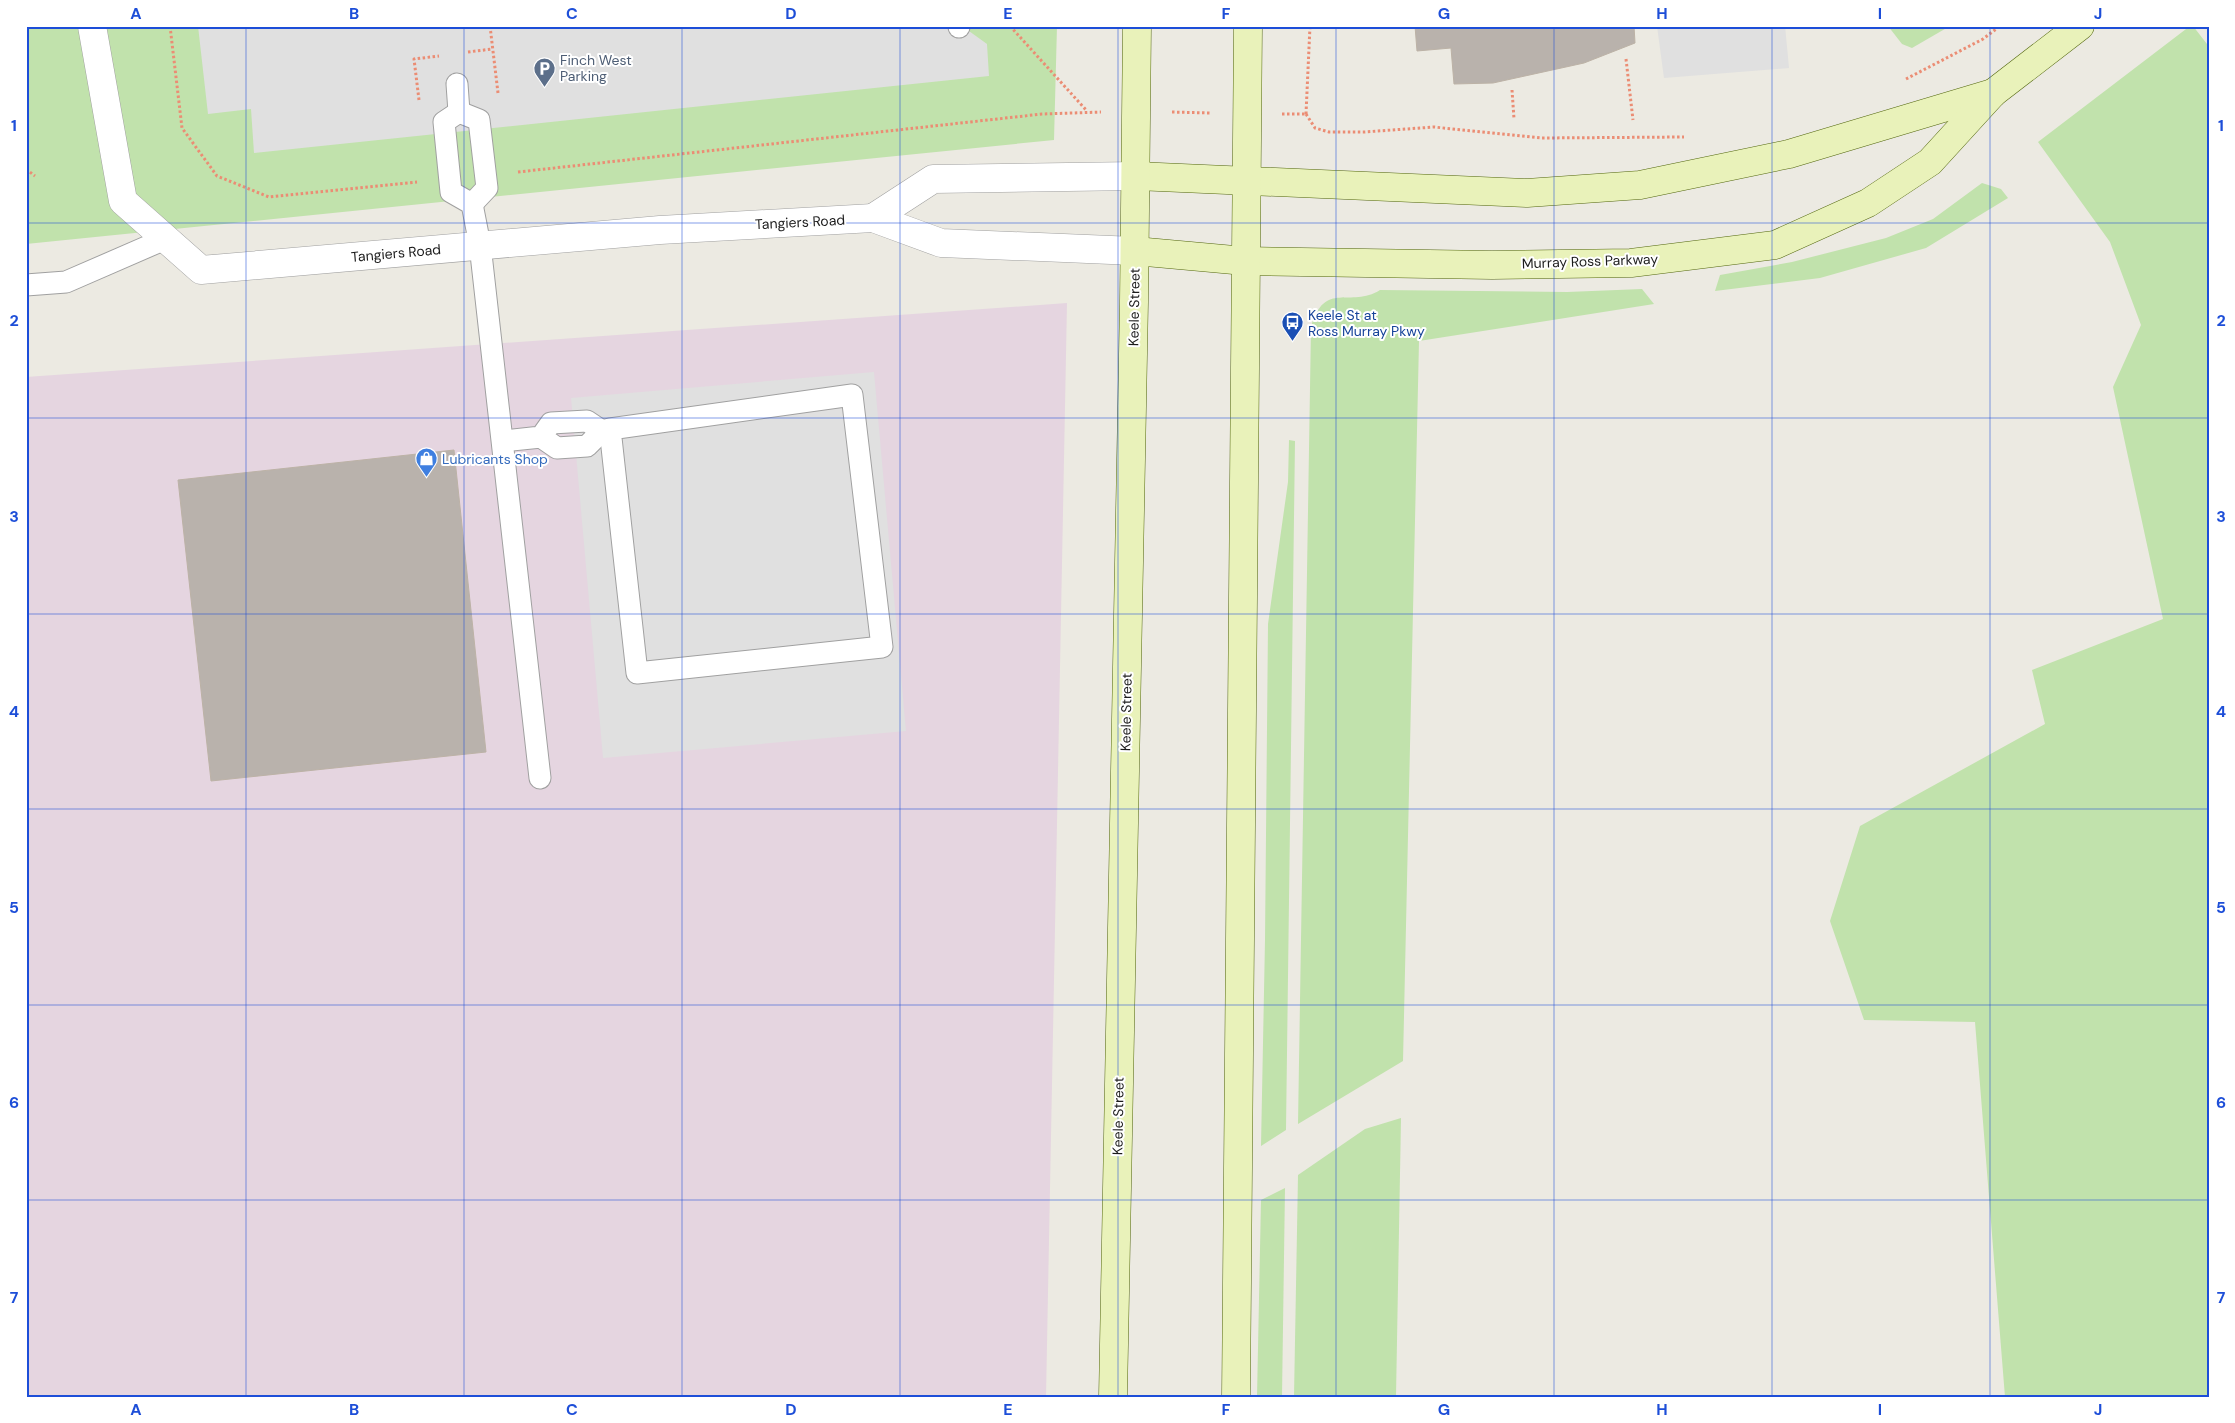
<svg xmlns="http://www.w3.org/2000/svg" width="2235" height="1423" font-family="'DM Sans',sans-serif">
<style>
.industrial{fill:#e5d5e0}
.grass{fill:#c1e2ac}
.parking{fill:#e0e0e0}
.building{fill:#b9b2ac;stroke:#bcb2a6}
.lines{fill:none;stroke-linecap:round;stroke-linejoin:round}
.lane-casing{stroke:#a0a0a0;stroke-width:23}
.street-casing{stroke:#a0a0a0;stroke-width:29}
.secondary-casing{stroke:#53670f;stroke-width:29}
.path{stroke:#eb8d74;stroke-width:3;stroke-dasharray:2.5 2.5;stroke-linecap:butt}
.lane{stroke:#fff;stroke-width:21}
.street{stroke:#fff;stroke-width:28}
.secondary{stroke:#e9f2ba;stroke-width:28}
.grid{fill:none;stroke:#1d4ed8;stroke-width:1;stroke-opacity:0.55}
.labels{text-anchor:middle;stroke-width:4;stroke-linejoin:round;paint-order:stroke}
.service-label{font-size:14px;fill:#4e5e75;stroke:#fff;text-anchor:start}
.street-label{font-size:14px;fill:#1c1c1c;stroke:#fff}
.transit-label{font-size:14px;fill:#164399;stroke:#fff;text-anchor:start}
.shop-label{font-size:14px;fill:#366cbe;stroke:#fff;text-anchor:start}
.neatline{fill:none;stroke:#1d4ed8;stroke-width:2}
.grid-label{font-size:16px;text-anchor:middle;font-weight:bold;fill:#1d4ed8}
</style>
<rect width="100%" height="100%" fill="#eceae2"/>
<polygon class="industrial" points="1067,303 1046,1397 26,1397 26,377"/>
<g class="grass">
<polygon points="26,26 1057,26 1054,140 26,244"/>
<polygon points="1888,26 1950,26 1912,48 1902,44"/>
<polygon points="2190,26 2193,26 2207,44 2209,43 2209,1397 2005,1397 1975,1022 1864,1020 1830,921 1860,826 2045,724 2032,670 2163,619 2113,387 2141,325 2110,242 2038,142"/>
<polygon points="1982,183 2001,189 2008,198 1926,248 1820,278 1715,291 1720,275 1792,262 1886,238 1933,219"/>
<path d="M1642 289 1654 304 1419 341 1403 1061 1298 1124 1311 327C1325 279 1350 309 1380 290L1567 292Z"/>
<polygon points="1289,440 1295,441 1286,1130 1261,1146 1265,940 1268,624 1288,482"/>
<polygon points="1401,1118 1396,1397 1294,1397 1298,1175 1365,1129"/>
<polygon points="1285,1188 1282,1397 1257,1397 1261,1200"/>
</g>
<g class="parking">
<polygon points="198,26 962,26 987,44 989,76 254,153 251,109 208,114"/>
<polygon points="1657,26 1785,26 1789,68 1664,78"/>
<polygon points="874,372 906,731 603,758 571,398"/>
</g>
<g class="building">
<polygon points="1415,26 1634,26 1635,43 1584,63 1493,83 1454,84 1451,48 1417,51"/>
<polygon points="454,450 486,752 211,781 178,480"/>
</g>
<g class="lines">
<defs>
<g id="lane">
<polyline points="959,27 959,26"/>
<polyline points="457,84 459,112"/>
<polyline points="459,112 444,122 451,192 472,204 480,245 540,778"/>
<polyline points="459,112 479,120 487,188 472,204"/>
<polyline points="26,285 66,282 165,239"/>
<polyline points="602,431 610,429 852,395 882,647 637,673 610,429"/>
<polyline points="503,441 541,437 557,448 587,446 602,431 587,421 551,423 541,437"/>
</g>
<g id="street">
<polyline points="92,26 123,201 201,270 660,230 873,218 941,243 1135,251"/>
<polyline points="873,218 933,179 1136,176"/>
</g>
<g id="secondary">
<polyline points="1136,176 1527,193 1640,185 1789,154 1993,93"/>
<polyline points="1135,251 1245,261 1492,265 1631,263 1775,245 1868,203 1930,162 1993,93 2080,26"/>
<polyline points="1113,1397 1134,302 1137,26"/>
<polyline points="1236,1397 1248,26"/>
</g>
</defs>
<use href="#lane" class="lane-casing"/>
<use href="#street" class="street-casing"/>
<use href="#secondary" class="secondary-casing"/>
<g class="path">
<polyline points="170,26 182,128 217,176 269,197 417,182"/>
<polyline points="490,26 498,93"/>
<polyline points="1010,26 1087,111"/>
<polyline points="468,52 492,49"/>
<polyline points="1626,59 1633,120"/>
<polyline points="1906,79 1983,39 2000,26"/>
<polyline points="1512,90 1514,119"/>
<polyline points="419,100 414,59 439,56"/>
<polyline points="1172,112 1211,113"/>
<polyline points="1282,114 1306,114"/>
<polyline points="1306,114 1315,128 1329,132 1364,132 1434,127 1541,138 1684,137"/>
<polyline points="1306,114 1310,26"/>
<polyline points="26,169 35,176"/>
<polyline points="518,172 1042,114 1101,112"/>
</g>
<use href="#lane" class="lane"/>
<use href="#street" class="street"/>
<use href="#secondary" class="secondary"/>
</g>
<path class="grid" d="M246 26V1397M464 26V1397M682 26V1397M900 26V1397M1118 26V1397M1336 26V1397M1554 26V1397M1772 26V1397M1990 26V1397M26 223H2209M26 418H2209M26 614H2209M26 809H2209M26 1005H2209M26 1200H2209"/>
<defs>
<symbol id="parking-pin" viewBox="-11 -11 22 30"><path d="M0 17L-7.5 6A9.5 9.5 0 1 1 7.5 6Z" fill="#5c6f8a" stroke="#fff"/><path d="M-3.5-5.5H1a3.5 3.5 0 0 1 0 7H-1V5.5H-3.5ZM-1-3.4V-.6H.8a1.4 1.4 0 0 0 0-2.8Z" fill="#fff"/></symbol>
<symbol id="bus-pin" viewBox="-11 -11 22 30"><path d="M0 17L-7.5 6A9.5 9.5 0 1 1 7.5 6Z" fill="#1a4fb4" stroke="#fff"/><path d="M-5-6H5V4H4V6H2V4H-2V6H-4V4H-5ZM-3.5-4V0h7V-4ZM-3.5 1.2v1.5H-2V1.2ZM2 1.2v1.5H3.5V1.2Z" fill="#fff"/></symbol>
<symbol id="shop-pin" viewBox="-11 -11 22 30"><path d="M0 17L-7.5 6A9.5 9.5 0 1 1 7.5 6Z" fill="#3f7fe0" stroke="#fff"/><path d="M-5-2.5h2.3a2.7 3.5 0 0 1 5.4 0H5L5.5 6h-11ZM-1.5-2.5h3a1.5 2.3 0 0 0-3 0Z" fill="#fff"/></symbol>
</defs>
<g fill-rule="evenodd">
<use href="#parking-pin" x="532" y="56" width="25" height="34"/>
<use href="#bus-pin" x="1280" y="310" width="25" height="34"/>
<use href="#shop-pin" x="414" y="446" width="25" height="34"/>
</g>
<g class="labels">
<g class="service-label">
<text x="560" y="65">Finch West<tspan x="560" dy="16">Parking</tspan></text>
</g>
<g class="street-label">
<text transform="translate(800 222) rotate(-3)" y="5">Tangiers Road</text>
<text transform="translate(396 253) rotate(-5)" y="5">Tangiers Road</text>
<text transform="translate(1590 261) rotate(-2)" y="5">Murray Ross Parkway</text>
<text transform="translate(1134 307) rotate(-89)" y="5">Keele Street</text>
<text transform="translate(1126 712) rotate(-89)" y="5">Keele Street</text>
<text transform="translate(1118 1116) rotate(-89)" y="5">Keele Street</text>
</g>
<g class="transit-label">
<text x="1308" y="320">Keele St at<tspan x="1308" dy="16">Ross Murray Pkwy</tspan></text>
</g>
<g class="shop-label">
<text x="442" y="464">Lubricants Shop</text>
</g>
</g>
<rect width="2235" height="1423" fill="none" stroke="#ffffff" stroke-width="55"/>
<rect x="28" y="28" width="2180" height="1368" class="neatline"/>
<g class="grid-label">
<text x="136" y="19">A</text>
<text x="354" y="19">B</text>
<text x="572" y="19">C</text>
<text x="791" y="19">D</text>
<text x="1008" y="19">E</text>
<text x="1226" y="19">F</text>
<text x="1444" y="19">G</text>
<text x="1662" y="19">H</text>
<text x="1880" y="19">I</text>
<text x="2098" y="19">J</text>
<text x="14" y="131">1</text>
<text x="2221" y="131">1</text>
<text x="14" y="326">2</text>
<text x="2221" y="326">2</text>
<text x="14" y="522">3</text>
<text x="2221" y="522">3</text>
<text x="14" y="717">4</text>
<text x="2221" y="717">4</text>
<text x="14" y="913">5</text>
<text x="2221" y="913">5</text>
<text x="14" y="1108">6</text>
<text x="2221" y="1108">6</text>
<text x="14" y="1303">7</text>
<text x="2221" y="1303">7</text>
<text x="136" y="1415">A</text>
<text x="354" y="1415">B</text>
<text x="572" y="1415">C</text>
<text x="791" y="1415">D</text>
<text x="1008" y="1415">E</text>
<text x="1226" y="1415">F</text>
<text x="1444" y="1415">G</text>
<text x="1662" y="1415">H</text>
<text x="1880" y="1415">I</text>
<text x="2098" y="1415">J</text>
</g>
</svg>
